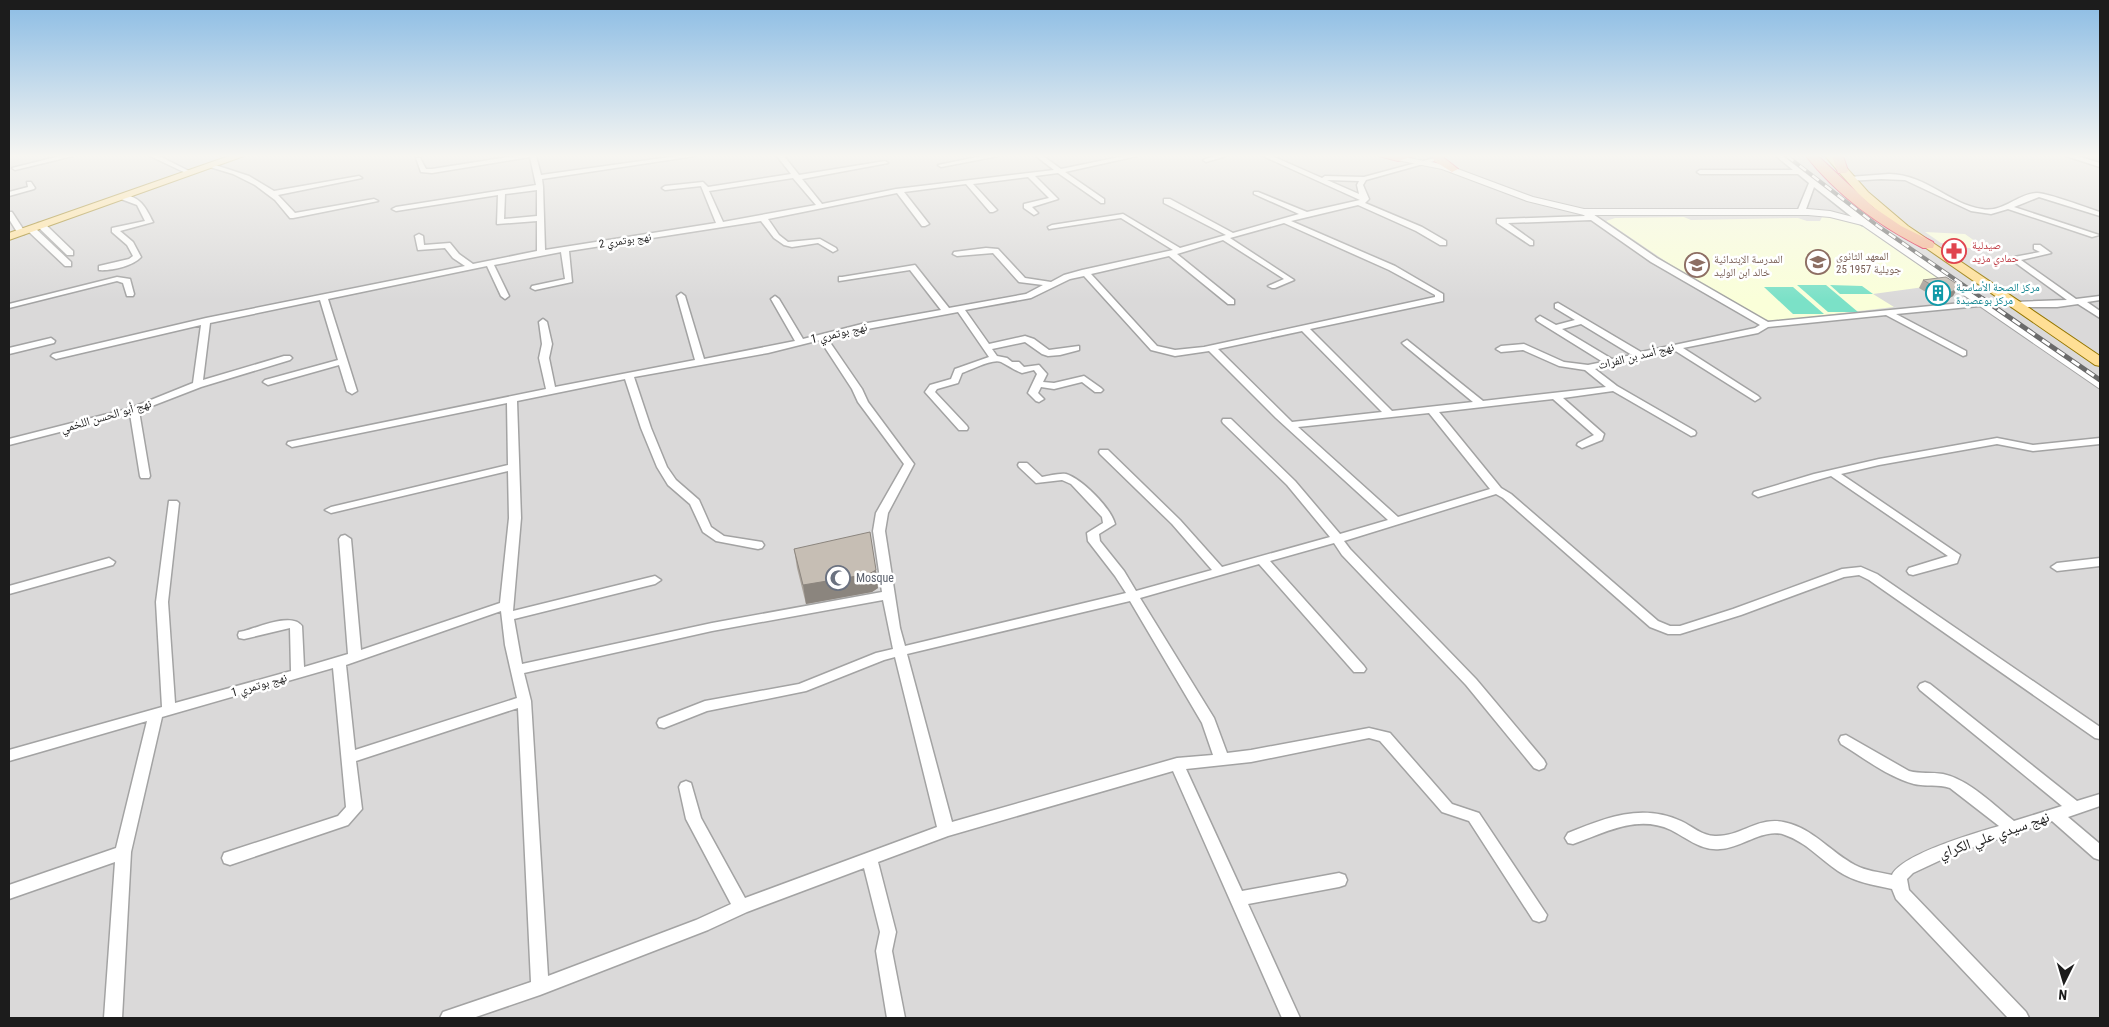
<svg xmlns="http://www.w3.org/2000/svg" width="2109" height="1027" font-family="'Roboto Condensed','Noto Naskh Arabic',sans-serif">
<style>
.residential{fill:#dad9d9}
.education{fill:#faffd9}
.pitch{fill:#7be1c7}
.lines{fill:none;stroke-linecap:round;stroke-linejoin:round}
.minor-casing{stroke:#a3a3a3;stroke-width:3}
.tertiary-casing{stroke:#a3a3a3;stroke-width:2}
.primary-casing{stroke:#947600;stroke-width:2}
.trunk-casing{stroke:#dd1d46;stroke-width:2}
.minor{fill:#fff;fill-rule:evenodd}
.tertiary{fill:#fff;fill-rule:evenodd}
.primary{fill:#ffdf95;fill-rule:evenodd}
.trunk{fill:#f4b290;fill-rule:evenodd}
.rail-far1-casing{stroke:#6a6a6a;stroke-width:4}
.rail-casing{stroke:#6a6a6a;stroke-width:5}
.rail-far1{stroke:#fff;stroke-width:2.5;stroke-dasharray:8;stroke-linecap:butt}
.rail{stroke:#fff;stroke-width:3;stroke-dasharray:9;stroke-linecap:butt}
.wall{fill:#aaa39b}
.shaded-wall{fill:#8b857e}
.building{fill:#c6beb4;stroke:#8b857e}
.labels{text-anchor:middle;stroke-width:5;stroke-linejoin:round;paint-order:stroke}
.far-street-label{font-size:11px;fill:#1c1c1c;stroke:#fff}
.far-health-label{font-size:11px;fill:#be3a42;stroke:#fff;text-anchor:start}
.far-education-label{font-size:11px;fill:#785e54;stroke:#fff;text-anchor:start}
.far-culture-label{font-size:11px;fill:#0d838f;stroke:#fff;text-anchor:start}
.street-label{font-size:12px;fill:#1c1c1c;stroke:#fff}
.worship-label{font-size:12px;fill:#5b616d;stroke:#fff;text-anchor:start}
.near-street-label{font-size:15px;fill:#1c1c1c;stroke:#fff}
</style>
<rect width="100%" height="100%" fill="#eeebe1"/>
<rect class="residential" x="9" y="156" width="2091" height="862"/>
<g class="education">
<polygon points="1684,217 1691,220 1798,218 1807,221 1820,221 1822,217 1833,217 1860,225 1946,284 1873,294 1894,307 1773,321 1759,318 1683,273 1606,221 1615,218"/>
<polygon points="1925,232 1965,234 1986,249 1952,247 1946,243 1941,243"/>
</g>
<g class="pitch">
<polygon points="1797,285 1826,285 1858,312 1828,312"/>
<polygon points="1830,285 1862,286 1873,294 1840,294"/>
<polygon points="1764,287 1793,287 1824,314 1793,314"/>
</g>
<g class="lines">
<defs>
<g id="minor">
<polygon points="60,156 73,156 15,170 12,168"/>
<polygon points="150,156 159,156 193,173 188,174"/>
<path d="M514 156H536L541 175 677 156H695L542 179 543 187 545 250 716 223 701 186 665 190 662 188 665 186 703 182 708 187 791 174 777 156H784L799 175 885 161 888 163 802 179 822 204 896 189 1054 170 1036 156H1043L1061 169 1124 156H1137L1065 172 1104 199V203H1101L1058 173 1035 176 1058 199 1032 207 1038 213 1034 215 1024 208V204L1049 198 1028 177 973 184 997 210 993 212H990L966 184 904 192 929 224 925 226H922L897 193 768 219 779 235 788 242 820 239 836 248 837 250 833 252 818 243 792 247 784 245 774 238 761 221 569 251 572 282 535 290 531 288 532 286 565 279 561 252 494 265 509 296 505 299 501 296 487 266 328 299 357 391 352 394 347 391 339 365 268 385 263 382 265 380 338 360 320 300 210 323 203 380 284 356H290L292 358 290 360 201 387 139 411 150 476 149 478H141L140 476 130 414 9 445V439L131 408 193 383 201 325 56 359 51 356 53 354 206 318 465 266 453 258 445 248 418 250 415 236 419 234 423 236 424 245 450 243 459 254 473 264 537 251V221L497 224 498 195 396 211 392 209 396 207 536 185 530 157 432 173 421 172 416 158H420L426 169H432ZM793 178 816 205 723 222 709 191ZM537 190V216L504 219 505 194Z"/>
<polygon points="982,156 998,156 941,167 938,165"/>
<polygon points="1214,156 1226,156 1206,162 1203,160"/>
<path d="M1263 156H1272L1322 178 1325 176 1364 177 1438 157 1441 159 1366 180 1363 185 1369 199 1365 203 1422 227 1446 241V245H1440L1416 231 1358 205 1291 221 1395 266 1443 294V301L1310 329 1392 411 1473 402 1404 345 1402 343 1407 340 1483 401 1606 387 1585 370 1559 366 1523 350 1501 352 1496 349 1501 346 1524 344 1564 362 1588 365 1603 362 1537 321 1536 319 1540 316 1556 325 1575 320 1555 308V304L1558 303 1641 352 1755 328 1760 325 1651 262 1591 220 1508 223 1533 241V245H1530L1497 223V219H1500L1585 216 1580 212 1587 210 1657 258 1768 322 1982 301V305L1979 306 1896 314 1966 351V355L1963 356 1886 315 1768 327 1758 333 1683 348 1758 396 1760 398 1755 401 1674 350 1595 369 1617 386 1695 431 1696 433 1695 435 1691 436 1613 391 1563 398 1604 434 1602 440 1582 448 1577 445 1578 443 1594 435 1553 399 1439 412 1501 488 1511 494 1658 621 1670 626H1680L1733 609 1842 569 1861 567 1877 574 2100 727V739L2095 738 1869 580 1859 575 1844 577 1741 615 1680 634H1668L1650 627 1503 498 1496 494 1344 541 1350 549 1476 679 1544 760 1546 764 1544 768 1539 770 1534 768 1466 685 1342 555 1334 543 1270 561 1364 666 1366 669 1364 672H1354L1259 564 1140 598 1214 718 1227 753 1251 750 1369 728 1390 733 1452 804 1479 813 1547 915 1545 920 1539 922 1533 920 1469 821 1442 812 1380 741 1369 738 1251 762 1186 769 1242 891 1339 873 1345 875 1347 880 1345 885 1339 887 1248 904 1300 1018H1282L1173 771 948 836 878 862 896 932 892 951 905 1018H887L876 951 880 932 864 868 747 912 708 930 540 995 473 1018H440L443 1012 531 982 518 708 356 761 362 809 348 825 230 865 224 863 222 858 224 853 338 816 346 807 333 668 162 717 131 852 122 1018H104L115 862 9 899V885L116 848 147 721 9 761V750L162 707 156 602 169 501H177L179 503 168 602 175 703 291 671 290 628 244 639 239 638 238 635 239 632 244 631C259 627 292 612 302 626L304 667 348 654 339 539 341 536 345 535 351 539 361 650 500 603 509 518 508 471 331 513 325 510 331 507 508 465 507 403 292 447 287 444 288 442 546 389 539 358 542 344 539 322 543 319 547 322 552 344 549 358 555 387 695 360 677 296 681 293 685 296 704 359 795 341 771 299 775 296 779 299 803 339 862 324 941 310 910 270 839 281V277H842L915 265 949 308 1026 294 1043 285 1019 282 993 253 957 256 953 254 954 252 986 248 998 249 1025 278 1051 282 1064 275 1082 270 1173 250 1121 218 1049 229 1048 227 1052 225 1123 214 1180 248 1226 235 1164 203V199H1170L1233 233 1299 214 1254 194V192H1258L1307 212 1360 200ZM1327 180 1359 181 1357 185 1359 194ZM1284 223 1389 270 1435 295V297L1204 347 1175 350 1157 346 1091 274 1169 256 1228 304H1234V300L1177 254 1223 240 1284 279 1268 286 1272 288H1275L1294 280 1230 238ZM1084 276 1151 350 1175 356 1209 351 1276 418 1388 520 1340 534 1295 481 1231 419H1223L1222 421 1223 423 1287 485 1330 537 1222 567 1180 520 1108 450H1100L1099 452 1100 454 1172 524 1212 570 1136 591 1124 571 1100 541 1099 534 1115 524C1111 508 1082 479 1066 474 1059 473 1049 476 1042 477L1027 463H1019L1018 465 1019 467 1036 483 1062 480 1071 484 1102 517 1103 523 1087 533 1088 541 1115 576 1126 593 905 646 900 628 885 531 888 513 914 464 868 402 862 389 827 338 862 330 958 312 989 357 955 369 951 379 930 385 925 392 959 430H967L968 428 967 426 935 392 937 389 958 383 962 373C971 370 993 358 1001 362 1009 366 1014 370 1022 373L1034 370 1037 374 1028 393 1036 401 1039 402 1044 399 1038 393 1041 387 1054 389 1082 382 1095 392H1101L1103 390 1101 388 1084 376 1054 383 1043 382 1047 374 1039 365 1024 367 1019 362H1012L1007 358 997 356 992 349 1025 342 1042 354 1048 356 1060 355 1079 350V346L1049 350 1034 339 1025 336 989 344 965 310 1031 298 1070 279ZM1581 324 1632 355 1612 359 1562 329ZM1302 331 1382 412 1292 422 1218 349ZM820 340 852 389 858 402 904 464 876 513 873 531 882 592 712 623 522 664 514 619 655 584 661 580 655 576 513 611 521 518 517 401 625 379 641 428 657 467 668 485 690 504 703 532 716 541 758 549 762 548 764 545 762 542 724 536 711 527 699 500 676 480 667 467 651 428 634 377 768 353ZM1429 413 1490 489 1398 517 1298 427ZM883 600 893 649 876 653 799 684 705 701 659 719 657 723 659 727 664 728 707 711 806 691 884 660 895 657 937 827 745 898 701 818 691 783 686 781 681 783 679 787 686 819 731 904 696 920 548 976 531 701 524 673 712 631ZM1130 601 1202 723 1213 755 1177 758 952 822 907 654ZM501 611 505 645 517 698 355 750 346 665Z"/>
<polygon points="1776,156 1783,156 1868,221 1868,225 1862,225 1814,187 1805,212 1798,214 1797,212 1809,183 1798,174 1700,174 1697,172 1700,170 1793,170"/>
<polygon points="2066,156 2077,156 2100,163 2100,167"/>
<polygon points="212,164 249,176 274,191 359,176 362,178 278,195 295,213 374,199 378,201 293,218 290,218 275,200 255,185 233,174 210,167 209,166"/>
<path d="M1889 174C1928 175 1948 204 1982 209 2003 213 2017 194 2037 193 2048 193 2087 208 2100 212V216L2039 197 2014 207 2099 235 2092 237 2008 209 1991 214 1971 211 1905 180 1881 179 1849 181 1846 179 1849 177Z"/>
<polygon points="27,182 31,182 35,188 34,189 9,196 9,192 28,187"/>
<path d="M121 195C140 195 146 208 153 222L120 231 133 242 141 257C133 266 111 271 99 270V266L129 259 133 256 127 245 112 232V228L145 221 137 205 121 199Z"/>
<polygon points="9,212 12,212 25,232 24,234 17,232 9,219"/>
<polygon points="38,223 44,223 73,251 73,255 67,255 38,227"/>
<polygon points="28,227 34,227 71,262 71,266 65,266 28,231"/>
<polygon points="2034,245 2040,245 2051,253 2021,260 2076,299 2100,296 2100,300 2087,302 2100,311 2100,318 2078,304 2057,307 2012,307 2012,303 2015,302 2067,300 2013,261 2014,257 2040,252 2034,249"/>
<polygon points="117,277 130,279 134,294 133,296 127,296 123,283 117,281 9,308 9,304"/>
<polygon points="51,338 55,341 54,343 9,354 9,348"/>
<polygon points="1997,438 2033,445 2100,438 2100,444 2033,451 1997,444 1879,465 1841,474 1960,555 1957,563 1913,575 1909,574 1907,571 1909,568 1948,556 1831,476 1758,497 1753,494 1754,492 1814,474 1879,459"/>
<polygon points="109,558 115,562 113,565 9,594 9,586"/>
<polygon points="2100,558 2100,566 2057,571 2051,567 2057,563"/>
<path d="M1925 682 1930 684 2077 801 2100 794V806L2068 817 2100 844V860L2094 858 2052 821 1958 852 1913 873 1907 879 1909 890 2026 1012 2029 1018H2008L1896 899 1892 889C1874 885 1854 882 1838 871 1820 859 1806 842 1785 835 1764 827 1742 848 1720 849 1701 851 1687 838 1671 830 1637 814 1605 833 1573 844L1568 843 1565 838 1568 833C1605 818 1641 803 1681 821 1692 826 1702 836 1715 836 1744 837 1759 813 1791 824 1816 832 1832 853 1855 865 1866 871 1879 872 1892 875 1902 854 1975 833 1999 826L1950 788C1938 784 1926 787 1914 784 1888 777 1864 758 1841 744L1839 740 1841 736 1846 735 1909 771C1920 774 1932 772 1943 774 1968 779 1995 806 2014 821L2062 806 1920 690 1918 687 1920 684Z"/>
</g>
<polygon id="tertiary" points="1397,156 1447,165 1533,197 1584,209 1808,209 1830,211 1868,221 2100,381 2100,389 1862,225 1830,217 1808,215 1584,215 1527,201 1442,169 1397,160"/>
<g id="primary">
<polygon points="229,156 244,156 9,240 9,233"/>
<polygon points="1825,156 1836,156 1868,192 1908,226 2100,356 2100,366 2095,365 1900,230 1860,196"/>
</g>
<g id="trunk">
<polygon points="1379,156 1414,156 1398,161"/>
<polygon points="1433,156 1444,156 1444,158 1458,169 1452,172 1434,161"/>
<path d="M1806 156H1818L1873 207 1901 226 1933 242 1934 245 1933 248H1923C1879 226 1837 195 1806 156Z"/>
<polygon points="1832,156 1843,156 1848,171 1846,173 1838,173"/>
</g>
</defs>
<use href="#minor" class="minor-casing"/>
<use href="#tertiary" class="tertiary-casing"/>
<use href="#primary" class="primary-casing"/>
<use href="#trunk" class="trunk-casing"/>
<use href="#minor" class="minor"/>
<use href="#tertiary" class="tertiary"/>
<use href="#primary" class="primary"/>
<use href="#trunk" class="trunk"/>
<defs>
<polyline id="rail-far1" points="1787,156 1878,226 1985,300"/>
<polyline id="rail" points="1983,299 2100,380"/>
</defs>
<use href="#rail-far1" class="rail-far1-casing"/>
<use href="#rail" class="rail-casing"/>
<use href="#rail-far1" class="rail-far1"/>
<use href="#rail" class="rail"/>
</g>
<g class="wall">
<polygon points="1923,280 1957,289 1953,296 1943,302 1919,288"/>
<polygon points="794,549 878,588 872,592 806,604 797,568"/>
</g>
<g class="shaded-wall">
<polygon points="1957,289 1953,296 1943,302 1947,294"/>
<polygon points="876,570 878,588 872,592 806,604 803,585"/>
</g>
<g class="building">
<polygon points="1946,277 1957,284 1957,289 1947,294 1923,280"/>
<polygon points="870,532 876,570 869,574 803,585 794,549"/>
</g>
<linearGradient id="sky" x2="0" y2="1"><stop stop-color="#8bbce4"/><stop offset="0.52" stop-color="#f7f6f2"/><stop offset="1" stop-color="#f7f6f2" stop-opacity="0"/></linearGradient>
<rect width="2109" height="300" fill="url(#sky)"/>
<defs>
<symbol id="pharmacy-ring" viewBox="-11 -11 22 22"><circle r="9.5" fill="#fff" stroke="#e0444e" stroke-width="1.5"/><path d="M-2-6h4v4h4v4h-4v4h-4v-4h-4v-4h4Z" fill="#e0444e"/></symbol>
<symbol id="school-ring" viewBox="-11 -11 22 22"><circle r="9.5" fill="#fff" stroke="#8d6e63" stroke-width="1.5"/><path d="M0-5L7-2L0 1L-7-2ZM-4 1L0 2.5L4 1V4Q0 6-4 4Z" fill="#8d6e63"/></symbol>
<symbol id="building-ring" viewBox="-11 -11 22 22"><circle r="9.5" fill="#fff" stroke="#0f9aa8" stroke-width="1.5"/><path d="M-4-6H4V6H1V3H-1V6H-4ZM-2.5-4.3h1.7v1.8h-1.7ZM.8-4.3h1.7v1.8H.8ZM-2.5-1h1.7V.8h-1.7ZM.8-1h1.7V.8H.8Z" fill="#0f9aa8"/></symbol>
<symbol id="mosque-ring" viewBox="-11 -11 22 22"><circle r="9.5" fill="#fff" stroke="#6b7280" stroke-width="1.5"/><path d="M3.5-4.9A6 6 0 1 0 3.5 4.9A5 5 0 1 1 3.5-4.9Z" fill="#6b7280"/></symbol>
</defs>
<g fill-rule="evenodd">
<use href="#pharmacy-ring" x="1940" y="237" width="28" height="28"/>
<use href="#school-ring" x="1804" y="248" width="28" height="28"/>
<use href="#school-ring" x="1683" y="251" width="28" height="28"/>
<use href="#building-ring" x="1924" y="279" width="28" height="28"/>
<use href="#mosque-ring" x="824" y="564" width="28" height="28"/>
</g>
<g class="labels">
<g class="far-street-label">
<text transform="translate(625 240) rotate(-8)" y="4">نهج بوتمري 2</text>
</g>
<g class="far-health-label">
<text x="1972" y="249">صيدلية<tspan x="1972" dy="13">حمادي مزيد</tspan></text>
</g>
<g class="far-education-label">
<text x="1836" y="260">المعهد الثانوي<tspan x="1836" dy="13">25 جويلية 1957</tspan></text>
<text x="1714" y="263">المدرسة الإبتدائية<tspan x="1714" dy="13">خالد ابن الوليد</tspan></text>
</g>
<g class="far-culture-label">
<text x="1956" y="291">مركز الصحة الأساسية<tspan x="1956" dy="13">مركز بوعصيدة</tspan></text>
</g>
<g class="street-label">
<text transform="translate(839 333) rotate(-13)" y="4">نهج بوتمري 1</text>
<text transform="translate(1636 356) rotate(-14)" y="4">نهج أسد بن الفرات</text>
<text transform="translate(106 416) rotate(-16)" y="4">نهج أبو الحسن اللخمي</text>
<text transform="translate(259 685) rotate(-16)" y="4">نهج بوتمري 1</text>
</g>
<g class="worship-label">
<text x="856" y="582">Mosque</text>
</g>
<g class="near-street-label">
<text transform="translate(1994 835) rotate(-19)" y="5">نهج سيدي علي الكراي</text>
</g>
</g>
<rect width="2109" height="1027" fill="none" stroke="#1c1c1c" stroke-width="20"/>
<g transform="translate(2064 982) rotate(185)" stroke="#ffffff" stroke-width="4" paint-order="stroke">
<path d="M0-4L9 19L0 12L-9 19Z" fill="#1c1c1c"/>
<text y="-8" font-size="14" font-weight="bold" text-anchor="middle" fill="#1c1c1c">N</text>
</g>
</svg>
